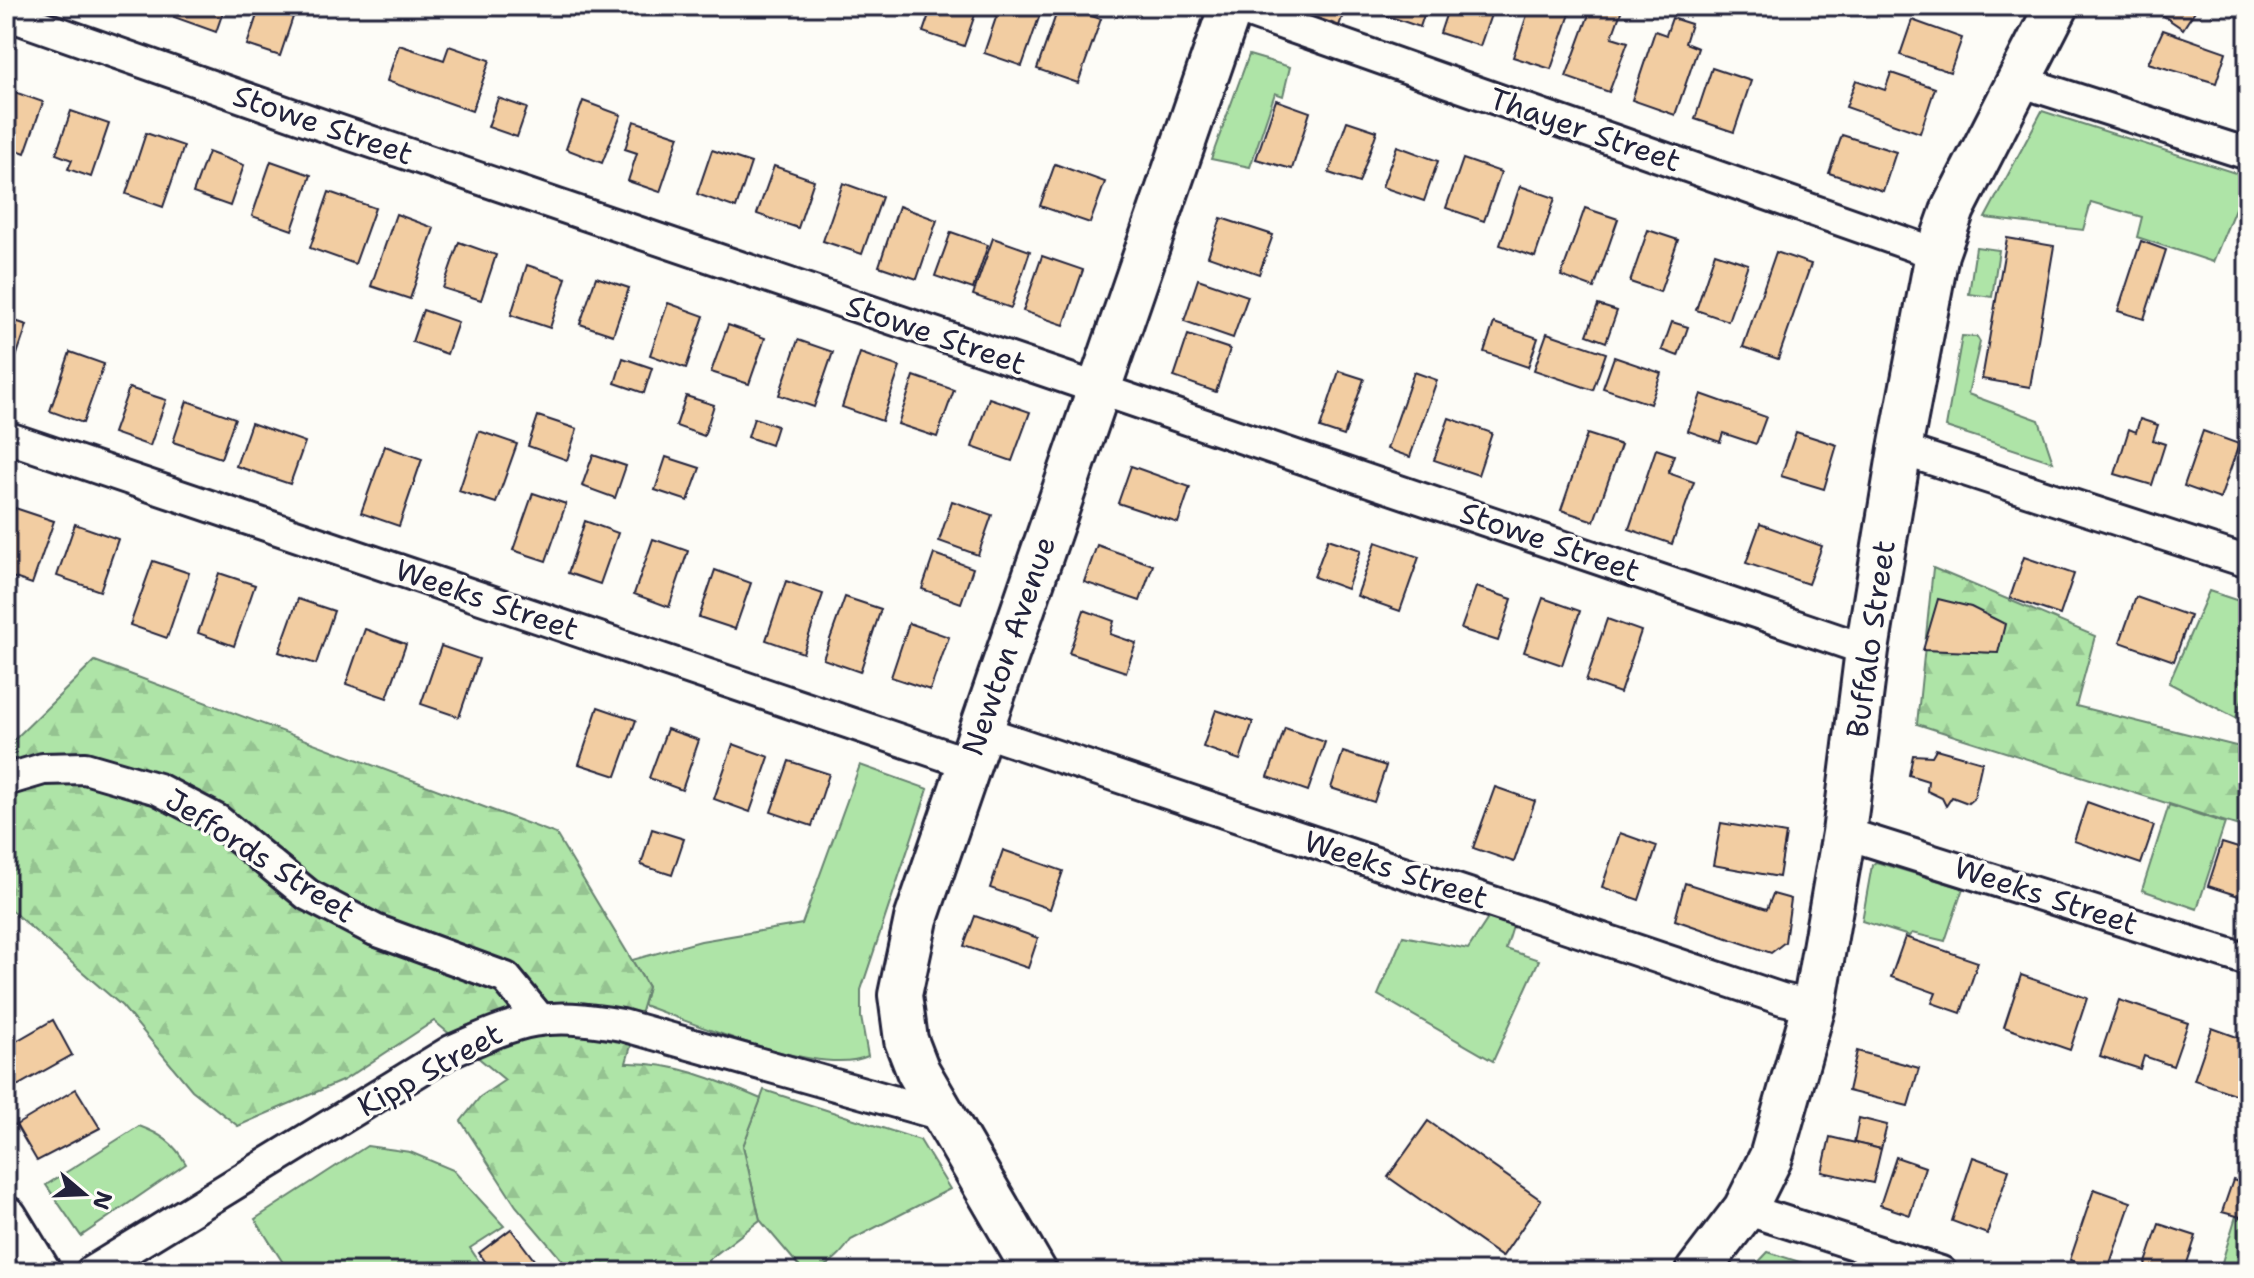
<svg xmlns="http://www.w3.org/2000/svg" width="2254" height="1278" font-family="'Shantell Sans',sans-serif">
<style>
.grass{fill:#aee4a7;stroke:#688371;stroke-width:2}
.forest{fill:url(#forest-firs);stroke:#688371;stroke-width:2}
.building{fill:#f2cda2;stroke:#22223b;stroke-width:2}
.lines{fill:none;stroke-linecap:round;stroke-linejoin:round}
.street-casing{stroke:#22223b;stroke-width:36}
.secondary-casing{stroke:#22223b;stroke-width:48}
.street{stroke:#fdfcf7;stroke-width:30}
.secondary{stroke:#fdfcf7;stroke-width:42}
.labels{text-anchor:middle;stroke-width:7;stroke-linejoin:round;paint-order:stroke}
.street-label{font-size:30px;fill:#22223b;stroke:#fdfcf7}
</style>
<defs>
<pattern id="forest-firs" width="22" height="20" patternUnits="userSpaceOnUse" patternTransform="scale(2)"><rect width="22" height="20" fill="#aee4a7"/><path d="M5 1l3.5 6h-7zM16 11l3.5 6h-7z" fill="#95c391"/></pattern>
</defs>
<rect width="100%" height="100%" fill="#fdfcf7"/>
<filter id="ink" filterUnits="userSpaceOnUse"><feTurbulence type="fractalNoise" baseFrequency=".0125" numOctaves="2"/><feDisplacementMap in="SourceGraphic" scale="16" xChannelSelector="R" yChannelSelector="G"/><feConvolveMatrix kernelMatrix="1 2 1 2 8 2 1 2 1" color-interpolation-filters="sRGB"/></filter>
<g filter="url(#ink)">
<g class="grass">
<polygon points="1249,55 1290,67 1283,96 1275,93 1250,167 1211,159"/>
<polygon points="2042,111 2248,177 2213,262 2137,237 2142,217 2091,202 2083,230 1985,218"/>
<polygon points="1976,247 1999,250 1992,297 1969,294"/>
<polygon points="1962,336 1977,337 1980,342 1968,394 2039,420 2053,462 1946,427"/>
<polygon points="2209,591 2248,604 2248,681 2236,718 2169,683"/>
<path d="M860 765 928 789 861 990V1017L868 1056C820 1078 693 1023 643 1005L648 987 632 960 701 941 802 924Z"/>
<polygon points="2169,805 2225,823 2197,909 2142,890"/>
<polygon points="1876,862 1963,888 1945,941 1912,933 1909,936 1862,921 1872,865"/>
<polygon points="1489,917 1514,923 1506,949 1539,960 1493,1061 1378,995 1403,936 1468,949"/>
<path d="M764 1090 920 1140 950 1189 851 1240C840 1256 824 1272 804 1272L760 1220 743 1146Z"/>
<path d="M139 1126C161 1134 174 1143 186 1164L81 1236 46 1185Z"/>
<polygon points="367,1146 410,1152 453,1170 504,1226 470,1248 486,1272 289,1272 255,1219"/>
<polygon points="2236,1216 2248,1220 2244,1258 2248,1260 2248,1272 2219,1272"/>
<polygon points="1768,1252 1831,1272 1749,1272"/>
</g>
<g class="forest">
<polygon points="1933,568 2095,636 2076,706 2248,749 2248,829 1917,724"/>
<path d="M95 661 556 834 648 987 626 1063C675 1062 717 1080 761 1099L743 1146 760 1220 693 1272H572L516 1206 461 1121 480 1097 505 1080 434 1021 344 1080 238 1126 192 1090 122 1006 6 906V739H15Z"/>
</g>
<g class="building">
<polygon points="178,6 225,6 216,32 174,17"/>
<polygon points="260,6 280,6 295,11 280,56 247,45"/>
<polygon points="932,6 978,6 964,46 923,32"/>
<polygon points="1000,6 1043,6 1022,66 984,53"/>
<polygon points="1059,6 1101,19 1078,83 1037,69"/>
<polygon points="1280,6 1346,6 1339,26"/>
<polygon points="1384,6 1427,6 1420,27 1382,14"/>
<polygon points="1449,6 1494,6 1480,46 1440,33"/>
<polygon points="1530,6 1572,8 1551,69 1513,57"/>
<polygon points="1592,6 1623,6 1612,37 1628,42 1609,92 1566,77"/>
<polygon points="2149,6 2198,6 2183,29"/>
<polygon points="1672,18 1691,24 1685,43 1698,48 1675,115 1632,100 1655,31 1666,35"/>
<polygon points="1912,20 1962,38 1950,72 1900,55"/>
<polygon points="2163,30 2226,52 2216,83 2148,63"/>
<polygon points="399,45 444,60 449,46 490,60 472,111 387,81"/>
<polygon points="1712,68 1751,81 1734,132 1695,119"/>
<polygon points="1891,73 1935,88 1920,133 1846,107 1856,80 1885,90"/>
<polygon points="6,89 43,102 25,153 6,146"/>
<polygon points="498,98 527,108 517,137 488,127"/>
<polygon points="1276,100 1310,112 1292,169 1256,159"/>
<polygon points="583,101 621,115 602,163 566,149"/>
<polygon points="71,111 109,124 91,177 68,169 72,160 56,154"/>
<polygon points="634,121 679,136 660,192 628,181 637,153 625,149"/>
<polygon points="1347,121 1377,131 1359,183 1329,173"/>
<polygon points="146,133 184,146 163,207 126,194"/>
<polygon points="1842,135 1896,152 1883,191 1829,173"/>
<polygon points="1397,146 1438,161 1424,201 1382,187"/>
<polygon points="712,150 751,163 736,208 697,194"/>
<polygon points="208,152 244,165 230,206 193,193"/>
<polygon points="1463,159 1501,172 1484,221 1446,208"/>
<polygon points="271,161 311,175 292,230 252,216"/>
<polygon points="1055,164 1105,182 1090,223 1040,206"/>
<polygon points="774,166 814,180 798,228 757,214"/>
<polygon points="843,183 882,197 862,254 823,241"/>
<polygon points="1520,186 1555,198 1535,257 1500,245"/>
<polygon points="329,192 375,208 355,264 310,248"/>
<polygon points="899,206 937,220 917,279 879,266"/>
<polygon points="1585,208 1618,219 1594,288 1561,276"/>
<polygon points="396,214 434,228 410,299 371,286"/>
<polygon points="1221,218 1273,235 1259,274 1208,256"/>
<polygon points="1648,230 1678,240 1660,292 1630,282"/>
<polygon points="951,232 988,245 973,289 935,276"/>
<polygon points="993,238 1030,251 1011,308 973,295"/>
<polygon points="2007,238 2054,246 2030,387 1982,379"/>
<polygon points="2141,241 2166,250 2144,319 2118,311"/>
<polygon points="459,242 496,255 481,300 443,288"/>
<polygon points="1776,252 1811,264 1778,359 1743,347"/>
<polygon points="1715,253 1748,264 1728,321 1696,310"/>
<polygon points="1042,256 1083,270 1064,325 1023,311"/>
<polygon points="527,265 566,278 550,328 511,315"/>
<polygon points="596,277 629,288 613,335 580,324"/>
<polygon points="1198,279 1248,296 1233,338 1184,321"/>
<polygon points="668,303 704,316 686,368 650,355"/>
<polygon points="1598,305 1617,311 1606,342 1587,335"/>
<polygon points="423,310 458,322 447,354 412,342"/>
<polygon points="6,318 27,325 6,387"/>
<polygon points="1672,322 1688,327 1678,356 1662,350"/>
<polygon points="1494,323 1538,338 1528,367 1484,352"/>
<polygon points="728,325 765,338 749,384 711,372"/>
<polygon points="1547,333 1606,353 1593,390 1534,370"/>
<polygon points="1188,335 1230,349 1216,392 1174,377"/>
<polygon points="798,340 833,352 814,407 779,395"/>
<polygon points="70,352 104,364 83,423 50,411"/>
<polygon points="860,353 900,367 882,421 842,407"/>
<polygon points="1614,357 1661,373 1650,404 1603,388"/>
<polygon points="623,358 652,368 644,393 615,383"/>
<polygon points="1339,371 1364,379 1344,436 1320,428"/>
<polygon points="1414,372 1437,380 1410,457 1387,449"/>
<polygon points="914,376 954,390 937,437 898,424"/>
<polygon points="129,388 166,400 150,446 113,433"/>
<polygon points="1701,394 1766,417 1756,444 1723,433 1720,442 1688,431"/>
<polygon points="686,396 714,405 704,436 676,426"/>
<polygon points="989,398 1030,412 1012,461 972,447"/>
<polygon points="187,401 235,418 221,458 173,442"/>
<polygon points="538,416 577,429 567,460 528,446"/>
<polygon points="754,418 777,426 771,445 748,437"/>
<polygon points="1449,418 1492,433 1478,475 1434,460"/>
<polygon points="2140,419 2158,425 2153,440 2165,444 2152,485 2115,474 2129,429 2136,432"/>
<polygon points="251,423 305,442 290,484 236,466"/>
<polygon points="479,431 517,444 496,503 459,491"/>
<polygon points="2203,431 2239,444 2220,499 2184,486"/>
<polygon points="1796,432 1837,445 1824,489 1781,476"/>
<polygon points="1587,434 1621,445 1594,521 1561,510"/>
<polygon points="385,446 422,459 399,526 361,513"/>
<polygon points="1656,449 1674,455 1668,473 1694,482 1672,544 1629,529"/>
<polygon points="593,455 626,466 615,498 582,486"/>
<polygon points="666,457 700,468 688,501 655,490"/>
<polygon points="1131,466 1190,487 1178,523 1118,503"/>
<polygon points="533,493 566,504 546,561 513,550"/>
<polygon points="952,501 992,515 978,555 939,541"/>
<polygon points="15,508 54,521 32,584 6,575 6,535"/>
<polygon points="585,521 618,533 600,584 568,573"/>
<polygon points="75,524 118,539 100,591 57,576"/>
<polygon points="1760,524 1822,546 1808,584 1746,563"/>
<polygon points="653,539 688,551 669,607 634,594"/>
<polygon points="1328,539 1361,550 1347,589 1314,577"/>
<polygon points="1376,542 1419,557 1400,611 1357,596"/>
<polygon points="1097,545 1153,565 1140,601 1084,582"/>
<polygon points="934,554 973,568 961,603 922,589"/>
<polygon points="2024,557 2074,574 2060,615 2010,598"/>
<polygon points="153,561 189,573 167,638 130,625"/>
<polygon points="715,570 751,583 735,629 699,617"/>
<polygon points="219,573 255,585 234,646 198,633"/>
<polygon points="786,581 823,594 803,653 766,640"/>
<polygon points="1476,587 1512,599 1498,641 1461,629"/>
<polygon points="845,597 881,609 860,672 823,659"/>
<polygon points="2136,597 2190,616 2174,661 2120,642"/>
<polygon points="1543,598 1580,611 1562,665 1524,652"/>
<polygon points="298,599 334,611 316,664 279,652"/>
<polygon points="1938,599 1971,607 2005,624 1998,653 1923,650"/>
<polygon points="1084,610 1114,621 1110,634 1136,643 1126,672 1069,653"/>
<polygon points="1607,619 1641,631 1620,693 1586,681"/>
<polygon points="909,623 949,637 930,690 891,677"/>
<polygon points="365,629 406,644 387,698 346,684"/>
<polygon points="441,646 479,659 459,717 421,704"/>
<polygon points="598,707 636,720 616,776 579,764"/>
<polygon points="1216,710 1253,722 1240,760 1203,747"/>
<polygon points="1285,728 1325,742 1308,791 1268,777"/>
<polygon points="667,729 699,740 682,790 649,778"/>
<polygon points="733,744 769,757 750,812 714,799"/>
<polygon points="1936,749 1982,762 1974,798 1968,803 1952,797 1946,806 1942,798 1927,791 1928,781 1909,775 1913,755 1932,756"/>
<polygon points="1343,752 1386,766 1374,802 1331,788"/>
<polygon points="789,761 829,774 812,826 771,812"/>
<polygon points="1495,787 1535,801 1514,862 1473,848"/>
<polygon points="2087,802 2154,826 2141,864 2074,841"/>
<polygon points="1721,823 1786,834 1779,877 1713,865"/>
<polygon points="652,829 684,839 672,875 641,865"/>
<polygon points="1620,833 1657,846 1639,900 1602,887"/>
<polygon points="2222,843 2248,851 2248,899 2208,886"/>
<polygon points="1003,850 1063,871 1050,909 990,888"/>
<polygon points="1685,883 1767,909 1773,894 1791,899 1785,942 1771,953 1675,920"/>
<polygon points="975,916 1038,938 1028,968 964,946"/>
<polygon points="1905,937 1978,962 1961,1013 1932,1003 1936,993 1891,977"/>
<polygon points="2021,975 2087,998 2070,1050 2004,1027"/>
<polygon points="2119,1000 2188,1023 2173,1066 2144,1056 2140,1069 2100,1056"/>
<polygon points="53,1020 72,1055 6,1092 6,1047"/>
<polygon points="2212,1028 2248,1041 2246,1098 2194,1080"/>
<polygon points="1857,1051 1919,1068 1908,1106 1848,1091"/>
<polygon points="76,1089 100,1128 37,1161 16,1125"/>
<polygon points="1859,1118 1887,1125 1881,1149 1854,1143"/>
<polygon points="1428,1121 1541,1200 1502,1257 1388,1177"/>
<polygon points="1830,1137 1881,1149 1873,1183 1822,1172"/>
<polygon points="1896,1157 1925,1167 1910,1215 1880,1205"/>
<polygon points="1973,1157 2009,1170 1987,1234 1952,1221"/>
<polygon points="2233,1180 2248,1185 2248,1219 2222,1212"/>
<polygon points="2094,1189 2131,1202 2107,1272 2070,1260"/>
<polygon points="2159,1224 2196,1236 2184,1272 2143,1272"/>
<polygon points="511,1229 543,1272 493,1272 479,1253"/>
</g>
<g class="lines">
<defs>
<g id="street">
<polyline points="1232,6 1937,254"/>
<polyline points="6,14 325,126 1867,650"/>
<polyline points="2016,80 2248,154"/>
<polyline points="6,437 968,763"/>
<polyline points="1900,449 2248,562"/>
<polyline points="979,730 1782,999 1814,1006"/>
<polyline points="6,780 43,769 85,768 158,789 217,820 308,895 375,930 506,978 538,1017"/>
<polyline points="1844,833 2248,960"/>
<polyline points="1745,1209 1941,1272"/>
<path d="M91 1272 451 1051C523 1019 543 1011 622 1025L942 1115"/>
</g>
<g id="secondary">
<polyline points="6,1218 39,1272"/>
<polyline points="1035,1272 918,1071 906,1040 900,995 916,919 1231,6"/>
<polyline points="1697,1272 1745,1209 1771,1157 1814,1006 1844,833 1867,650 1900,449 1937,254 1953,209 2057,6"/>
</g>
</defs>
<use href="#street" class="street-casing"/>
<use href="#secondary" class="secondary-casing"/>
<use href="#street" class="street"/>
<use href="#secondary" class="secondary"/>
</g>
</g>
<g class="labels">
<g class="street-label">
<text transform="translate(323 125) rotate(19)" y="10">Stowe Street</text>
<text transform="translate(1585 130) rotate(19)" y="10">Thayer Street</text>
<text transform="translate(936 335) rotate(19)" y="10">Stowe Street</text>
<text transform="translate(1550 542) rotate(19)" y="10">Stowe Street</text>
<text transform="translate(487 600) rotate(19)" y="10">Weeks Street</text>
<text transform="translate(1871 639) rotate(-82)" y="10">Buffalo Street</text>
<text transform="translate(1009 646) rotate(-71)" y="10">Newton Avenue</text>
<text transform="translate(260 856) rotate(33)" y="10">Jeffords Street</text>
<text transform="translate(1396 870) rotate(18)" y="10">Weeks Street</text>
<text transform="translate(2046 896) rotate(18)" y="10">Weeks Street</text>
<text transform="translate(430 1070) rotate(-29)" y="10">Kipp Street</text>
</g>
</g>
<rect width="2254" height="1278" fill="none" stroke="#fdfcf7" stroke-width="32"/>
<rect x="16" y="16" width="2222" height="1246" fill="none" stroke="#22223b" stroke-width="3" filter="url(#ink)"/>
<g transform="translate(84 1194) rotate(109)" stroke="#fdfcf7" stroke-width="6" paint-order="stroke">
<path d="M0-6L14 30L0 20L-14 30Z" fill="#22223b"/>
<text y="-12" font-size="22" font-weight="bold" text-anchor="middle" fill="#22223b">N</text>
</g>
</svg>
